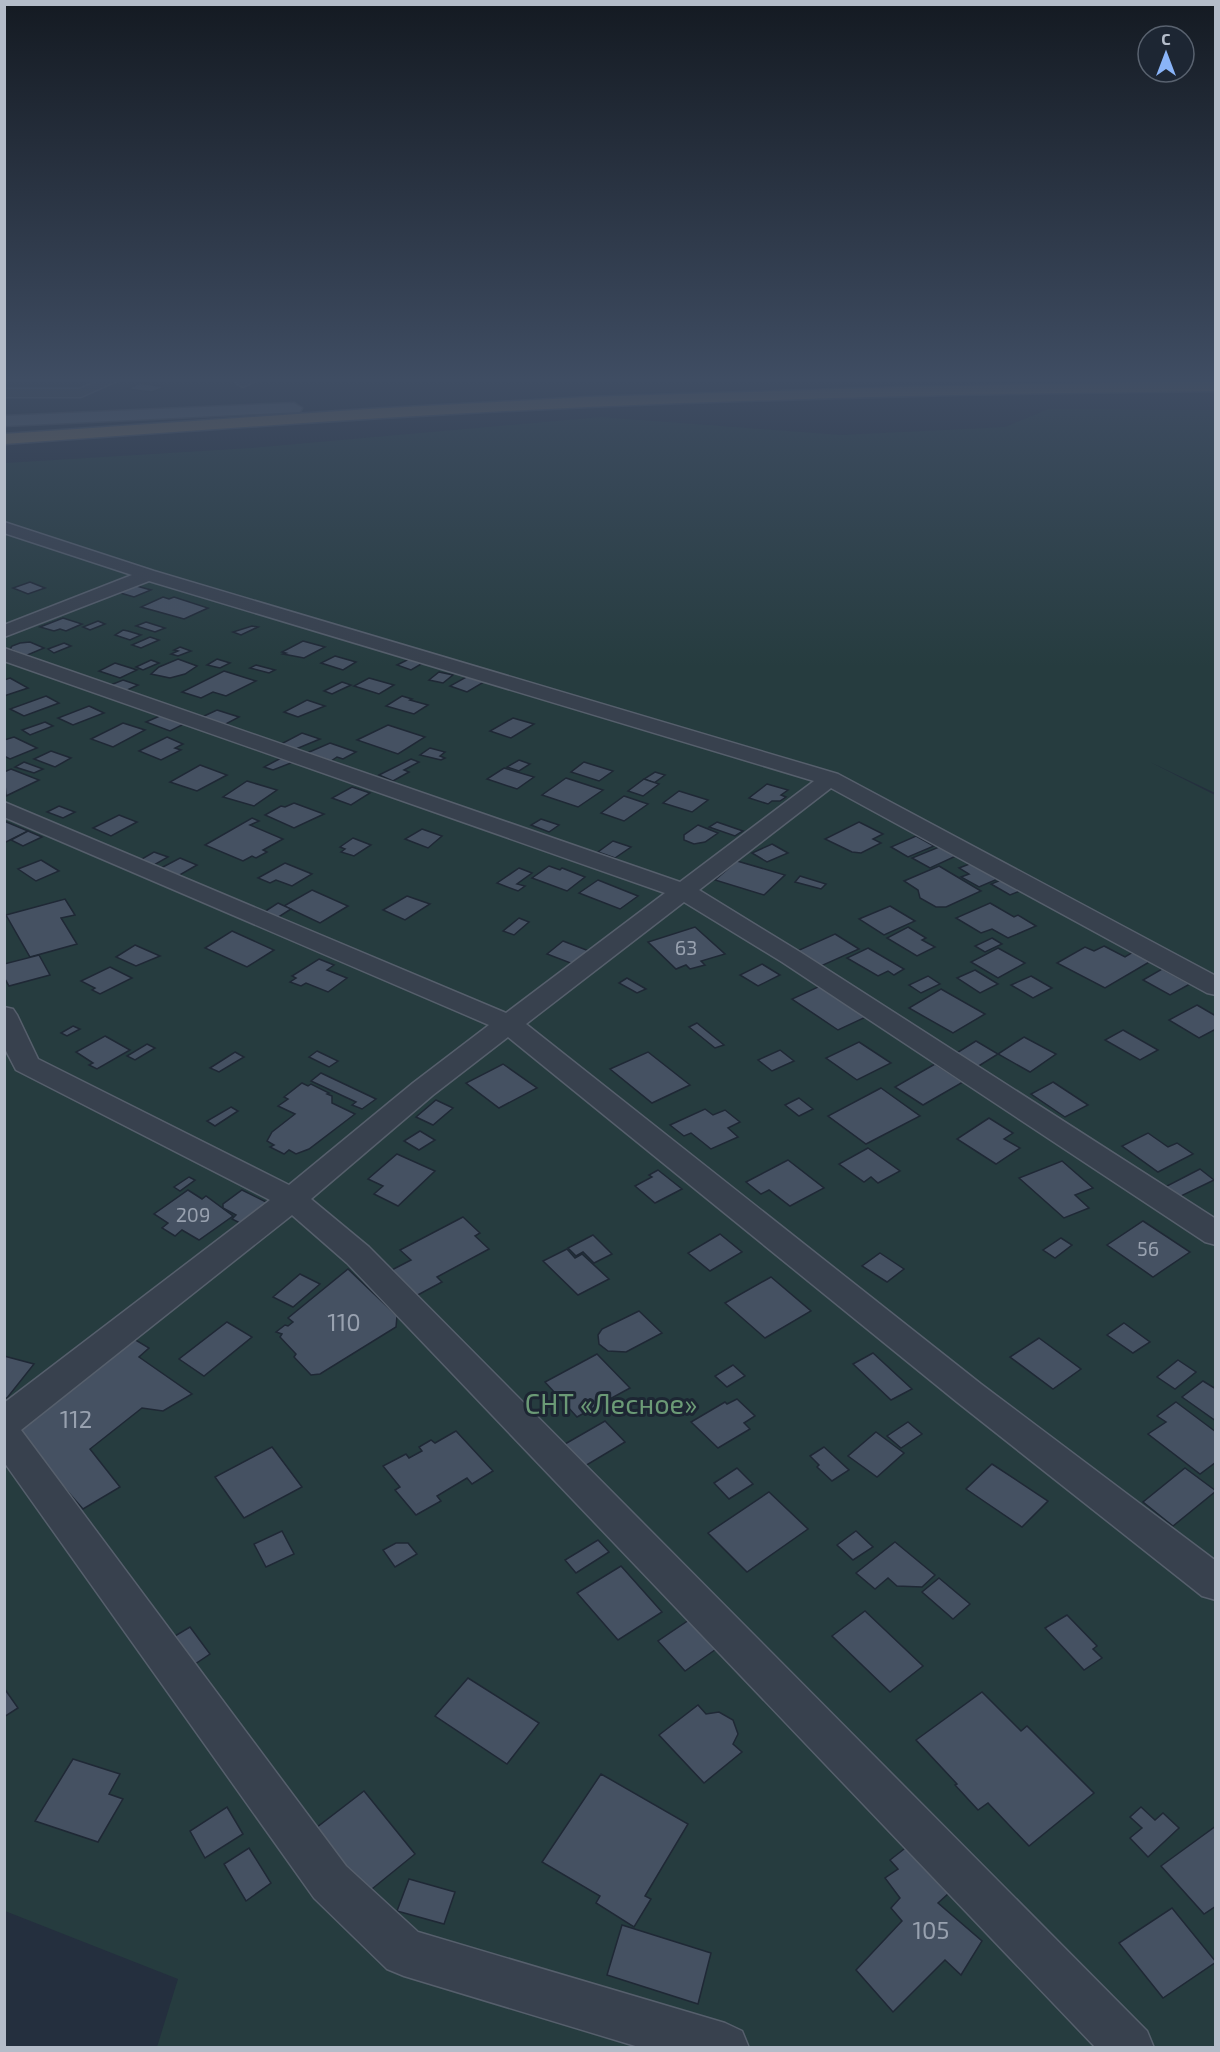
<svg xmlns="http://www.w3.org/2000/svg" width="1220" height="2052" font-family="'Exo 2',sans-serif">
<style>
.green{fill:#263c3f}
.building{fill:#455162;stroke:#1f2835;stroke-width:1.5}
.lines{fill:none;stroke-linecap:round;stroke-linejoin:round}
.street-casing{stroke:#565f6c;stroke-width:3}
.primary-casing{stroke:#414a57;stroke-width:3}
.highway-casing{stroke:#434c59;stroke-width:3}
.street{fill:#38414e;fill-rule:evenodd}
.primary{fill:#56606e;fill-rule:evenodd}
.highway{fill:#746855;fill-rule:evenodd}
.labels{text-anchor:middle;stroke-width:6;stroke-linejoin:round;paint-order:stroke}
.number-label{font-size:20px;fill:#98a1af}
.near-number-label{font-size:24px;fill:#98a1af}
.near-park-label{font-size:27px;fill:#6b9a76;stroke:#1d2633}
</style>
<rect width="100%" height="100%" fill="#242f3e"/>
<polygon class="green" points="1048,409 1215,410 1215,793 1150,762 1215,795 1215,2047 157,2047 178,1979 5,1911 5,463 251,448 601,417 841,435 1005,427"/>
<g class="building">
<polygon points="140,383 165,387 152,392 127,389"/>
<polygon points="30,582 45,588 28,594 13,588"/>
<polygon points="133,585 151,590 134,597 117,592"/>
<polygon points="163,597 169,599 174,597 208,608 184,619 141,607"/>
<polygon points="63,618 82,624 66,631 60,629 54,631 40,627"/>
<polygon points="98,621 105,624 90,630 83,627"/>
<polygon points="146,622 165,628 155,632 136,626"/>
<polygon points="252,626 258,627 241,635 233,632"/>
<polygon points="123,630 128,631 141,635 130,640 115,635"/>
<polygon points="150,637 159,640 141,648 132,645"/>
<polygon points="303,641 325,647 304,658 283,654 286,653 282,652"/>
<polygon points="30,642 44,648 25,656 10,649 12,646 20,643"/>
<polygon points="64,643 71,646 54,653 48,649"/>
<polygon points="180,647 191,651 178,656 171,654 178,651 174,650"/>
<polygon points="335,656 356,662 343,670 321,663"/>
<polygon points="178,659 197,666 185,674 170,678 151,674 159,667"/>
<polygon points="217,659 230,663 220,668 207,665"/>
<polygon points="409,659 423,663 411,670 397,665"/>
<polygon points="151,660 159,663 143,670 136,667"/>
<polygon points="115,663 137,670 120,678 99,671"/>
<polygon points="256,665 275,670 269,673 250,668"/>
<polygon points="224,671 256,681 226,696 213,692 201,698 182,692"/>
<polygon points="439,672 453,675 443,683 429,680"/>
<polygon points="468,676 484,682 467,692 450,686"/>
<polygon points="10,678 28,688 4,696 4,680"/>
<polygon points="369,678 394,685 379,694 354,686"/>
<polygon points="123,680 138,685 123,692 108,686"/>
<polygon points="342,682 351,685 332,694 324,691"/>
<polygon points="46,696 59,703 24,716 10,709"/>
<polygon points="402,696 412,699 410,700 428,705 414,714 386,706"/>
<polygon points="307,700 325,706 298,717 284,712"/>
<polygon points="89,706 104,713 73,725 58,718"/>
<polygon points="217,710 239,717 224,725 202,717"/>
<polygon points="162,715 186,723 170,731 146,722"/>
<polygon points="513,718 534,724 511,738 490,731"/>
<polygon points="45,722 53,726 30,735 22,730"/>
<polygon points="123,723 145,730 113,747 91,739"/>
<polygon points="388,725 425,737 398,754 357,740"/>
<polygon points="302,733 320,739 296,749 281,744"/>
<polygon points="14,737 37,748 10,759 4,756 4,740"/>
<polygon points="167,737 183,744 175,748 181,750 161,760 139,751"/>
<polygon points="330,743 356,752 343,759 337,757 331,761 307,753"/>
<polygon points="430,748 445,752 440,756 445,758 441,760 420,755"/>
<polygon points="51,751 71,758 55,767 34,759"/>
<polygon points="285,756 291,763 273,770 264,767"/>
<polygon points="411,759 419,762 404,770 409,772 393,781 379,775"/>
<polygon points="519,760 530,764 519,771 507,767"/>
<polygon points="24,762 43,769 34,773 15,767"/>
<polygon points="584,762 613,771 599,781 571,772"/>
<polygon points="200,765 227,775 197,791 170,782"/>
<polygon points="504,768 534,777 517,789 487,779"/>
<polygon points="11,769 39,780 6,796 4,772"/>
<polygon points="655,772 665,775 654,783 644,779"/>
<polygon points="566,778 603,790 578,807 542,795"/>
<polygon points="644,779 659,784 643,796 628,791"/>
<polygon points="247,781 277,790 254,806 223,797"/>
<polygon points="767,784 788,790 781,795 786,797 780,801 772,801 768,804 749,798"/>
<polygon points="352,787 370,793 351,805 332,798"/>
<polygon points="679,791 708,800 692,812 663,803"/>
<polygon points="624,796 648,804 624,821 601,813"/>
<polygon points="294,803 324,814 294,828 265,815 281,806 285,807"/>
<polygon points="59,806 75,812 63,818 47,812"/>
<polygon points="119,815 137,822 111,836 93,828"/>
<polygon points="252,818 259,821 250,825 283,839 263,850 267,852 256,858 252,856 243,861 205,845"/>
<polygon points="541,819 559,825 549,832 531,825"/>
<polygon points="4,821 28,831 4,843"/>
<polygon points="717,822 743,831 735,836 709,827"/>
<polygon points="859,822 883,834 873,839 881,843 861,853 852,852 825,839"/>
<polygon points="698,825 718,833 705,842 694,844 684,840 684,835"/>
<polygon points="422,829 442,836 428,848 405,839"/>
<polygon points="28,831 42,837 23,846 11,840"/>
<polygon points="916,836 934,846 908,857 891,847"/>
<polygon points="353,838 371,845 354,856 341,852 345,849 340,847"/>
<polygon points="613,841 631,847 615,858 598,852"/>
<polygon points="772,844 788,853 767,862 752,853"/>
<polygon points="939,847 956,856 930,868 912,858"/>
<polygon points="154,852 168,857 154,865 140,860"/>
<polygon points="180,858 197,865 178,876 161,868"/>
<polygon points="41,860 59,871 36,881 18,869"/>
<polygon points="737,861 785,875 764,895 715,880"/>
<polygon points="285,863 312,874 292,886 276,880 270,883 258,878"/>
<polygon points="972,863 1000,878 979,887 961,877 969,874 959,868"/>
<polygon points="549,866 560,870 562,868 585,877 567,891 532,878"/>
<polygon points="939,866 981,891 946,907 936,907 920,898 918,890 904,881"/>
<polygon points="519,868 532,873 517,884 525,886 518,891 497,883"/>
<polygon points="800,876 826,884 821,889 795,882"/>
<polygon points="598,880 638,896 620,909 579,893"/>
<polygon points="1001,880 1020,891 1010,895 991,884"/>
<polygon points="312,890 348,906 320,923 284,906"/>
<polygon points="407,896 430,904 405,920 383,910"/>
<polygon points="65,899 75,915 61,918 77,944 30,957 6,915"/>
<polygon points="278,903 291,909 277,918 264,912"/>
<polygon points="990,903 1014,917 1018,915 1036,926 1008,938 992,929 981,933 956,918"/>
<polygon points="890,906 915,921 884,935 859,919"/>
<polygon points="519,918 529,922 514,935 503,931"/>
<polygon points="695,927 725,954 701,961 705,965 690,969 686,965 676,969 648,942"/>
<polygon points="908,927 926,938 922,940 935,947 917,956 887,938"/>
<polygon points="232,931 274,950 247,967 205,948"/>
<polygon points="835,934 859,949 821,966 797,951"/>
<polygon points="992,938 1002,944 985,952 975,946"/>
<polygon points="563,941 589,951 573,964 547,954"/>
<polygon points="135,945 160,956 136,966 116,957"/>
<polygon points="1104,946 1125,957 1133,952 1151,961 1105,988 1057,963 1085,947 1094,951"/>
<polygon points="868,948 904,969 894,975 888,971 878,976 847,958"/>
<polygon points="998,948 1025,963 998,978 971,962"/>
<polygon points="39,955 50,975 9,986 4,977 4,964"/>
<polygon points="319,959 334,965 327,970 347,978 328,992 306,983 301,986 290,982 296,978 292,976"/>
<polygon points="762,964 780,975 758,986 740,975"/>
<polygon points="110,967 132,978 100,994 92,990 95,988 81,981"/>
<polygon points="1162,969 1190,984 1170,995 1143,980"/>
<polygon points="975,970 998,984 980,993 957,978"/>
<polygon points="928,976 940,984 921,993 909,985"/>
<polygon points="1031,976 1052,988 1033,998 1011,985"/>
<polygon points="627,978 646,989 637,993 619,983"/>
<polygon points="820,986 866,1017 838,1030 792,999"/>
<polygon points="941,989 985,1014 953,1033 909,1008"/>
<polygon points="1197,1005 1216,1016 1216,1029 1199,1038 1169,1020"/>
<polygon points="697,1023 724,1045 715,1048 689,1027"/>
<polygon points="73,1026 80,1029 67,1036 61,1033"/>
<polygon points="1123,1030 1158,1050 1140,1060 1105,1040"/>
<polygon points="105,1036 130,1050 97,1069 89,1065 93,1063 76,1052"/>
<polygon points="1024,1037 1056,1054 1030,1072 998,1054"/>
<polygon points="976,1041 998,1054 977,1067 955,1054"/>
<polygon points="859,1042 891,1063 857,1080 826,1058"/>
<polygon points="147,1044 155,1048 135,1060 127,1056"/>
<polygon points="780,1050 794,1061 772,1071 758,1060"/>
<polygon points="317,1051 338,1061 329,1067 309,1057"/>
<polygon points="235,1052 244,1057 219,1072 210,1068"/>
<polygon points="648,1052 690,1085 652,1103 610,1069"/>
<polygon points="503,1064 537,1088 499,1108 466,1083"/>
<polygon points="935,1064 963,1082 923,1105 895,1087"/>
<polygon points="321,1073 376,1099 362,1109 352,1105 356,1102 311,1081"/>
<polygon points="1053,1082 1088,1105 1065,1117 1031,1094"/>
<polygon points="302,1083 308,1086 311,1084 329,1093 327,1094 332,1096 332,1103 355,1114 309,1149 296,1154 289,1150 284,1154 270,1147 274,1145 267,1141 272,1132 295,1114 278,1106 288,1099 284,1097"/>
<polygon points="881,1088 920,1116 866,1144 828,1116"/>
<polygon points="799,1098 813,1109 799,1116 785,1105"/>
<polygon points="436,1100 453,1108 433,1125 416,1117"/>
<polygon points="231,1107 238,1111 215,1126 207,1121"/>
<polygon points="705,1109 713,1115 725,1110 740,1122 728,1128 738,1137 711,1149 691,1133 684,1136 670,1125"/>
<polygon points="989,1118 1013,1133 1004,1139 1020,1148 996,1164 957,1139"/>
<polygon points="420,1131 435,1140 419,1150 404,1141"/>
<polygon points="1148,1133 1168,1147 1177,1143 1193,1154 1158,1172 1122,1146"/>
<polygon points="868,1148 900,1171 878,1183 871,1177 864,1182 839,1164"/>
<polygon points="397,1154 435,1171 398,1206 374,1194 383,1186 368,1179"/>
<polygon points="788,1160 824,1188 790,1206 769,1190 761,1194 746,1182"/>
<polygon points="1062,1161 1093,1188 1075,1195 1089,1208 1064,1218 1019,1178"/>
<polygon points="1200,1169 1214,1180 1177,1198 1163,1188"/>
<polygon points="658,1170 682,1189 655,1203 635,1186 652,1177 649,1175"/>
<polygon points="189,1177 195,1180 180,1191 174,1187"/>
<polygon points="188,1190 202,1199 206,1196 233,1216 199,1240 182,1230 175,1236 162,1228 168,1223 154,1214"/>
<polygon points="242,1190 266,1202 266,1208 244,1225 232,1219 236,1215 223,1208 223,1204"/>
<polygon points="463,1217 480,1233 475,1236 489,1249 437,1277 442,1282 414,1297 388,1272 411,1260 400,1250"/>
<polygon points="1143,1221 1190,1252 1153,1277 1107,1245"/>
<polygon points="720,1234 742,1252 710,1271 688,1253"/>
<polygon points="593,1235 612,1254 594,1263 583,1252 576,1256 568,1248"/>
<polygon points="1061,1238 1072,1245 1055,1258 1043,1250"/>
<polygon points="567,1249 575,1258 582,1254 609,1279 578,1295 543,1261"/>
<polygon points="880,1253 904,1269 887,1282 862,1266"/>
<polygon points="348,1269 397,1316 396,1327 320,1374 311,1375 294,1357 296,1354 280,1337 282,1334 276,1332 285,1325 288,1326 293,1322 288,1318"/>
<polygon points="300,1274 320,1284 293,1307 273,1297"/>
<polygon points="771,1277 811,1311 765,1338 725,1303"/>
<polygon points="639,1311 662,1333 626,1352 608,1351 599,1344 598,1335 602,1329"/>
<polygon points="227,1322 252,1337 204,1376 179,1359"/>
<polygon points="1124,1323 1150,1342 1133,1353 1107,1335"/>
<polygon points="129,1336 149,1348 139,1357 192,1394 163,1411 142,1408 90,1449 120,1487 83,1509 13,1429"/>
<polygon points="1039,1338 1081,1369 1053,1389 1010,1357"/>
<polygon points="873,1353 912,1389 891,1400 853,1364"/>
<polygon points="597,1354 630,1388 577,1417 545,1382"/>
<polygon points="4,1356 34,1364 7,1398 4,1398"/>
<polygon points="1178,1360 1196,1372 1175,1389 1157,1377"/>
<polygon points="733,1365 745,1376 727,1387 715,1376"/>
<polygon points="1203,1381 1216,1389 1216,1421 1182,1397"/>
<polygon points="737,1399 755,1416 744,1423 750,1429 718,1448 691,1422 725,1402 727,1404"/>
<polygon points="1176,1402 1216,1432 1216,1462 1200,1474 1148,1434 1166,1422 1157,1416"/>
<polygon points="605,1421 625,1442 585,1466 565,1444"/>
<polygon points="908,1422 922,1434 901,1448 887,1436"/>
<polygon points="456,1431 493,1471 472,1484 467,1478 437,1496 441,1501 416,1515 395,1490 400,1487 383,1466 406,1454 409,1458 422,1451 419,1447 431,1440 435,1443"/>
<polygon points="876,1432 904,1453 877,1477 848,1456"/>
<polygon points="272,1447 302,1487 244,1518 215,1477"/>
<polygon points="824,1447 849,1470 832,1481 817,1467 819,1465 810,1456"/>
<polygon points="992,1464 1048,1501 1022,1527 966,1489"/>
<polygon points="737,1468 753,1484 729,1499 714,1483"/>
<polygon points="1185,1468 1216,1491 1173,1526 1143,1502"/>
<polygon points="769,1492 808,1529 747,1572 708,1533"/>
<polygon points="282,1531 294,1554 266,1567 254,1544"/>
<polygon points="856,1531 873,1547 853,1560 837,1545"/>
<polygon points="598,1540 609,1552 576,1573 565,1560"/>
<polygon points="895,1542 935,1575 922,1587 897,1586 888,1578 875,1589 856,1573"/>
<polygon points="396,1543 408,1543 417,1554 395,1567 383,1550"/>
<polygon points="621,1566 662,1612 618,1640 577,1593"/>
<polygon points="939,1578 970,1604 953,1619 922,1592"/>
<polygon points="865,1611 923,1666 890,1692 832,1636"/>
<polygon points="1067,1615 1097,1646 1093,1649 1102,1658 1084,1670 1045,1628"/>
<polygon points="692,1618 719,1647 685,1671 658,1641"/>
<polygon points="190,1627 210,1654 195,1664 175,1636"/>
<polygon points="468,1678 539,1723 507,1764 435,1716"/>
<polygon points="4,1688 18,1708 4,1717"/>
<polygon points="982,1692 1021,1731 1027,1726 1094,1793 1029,1846 988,1803 978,1810 955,1785 957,1784 916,1740"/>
<polygon points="698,1705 706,1714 719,1712 733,1720 738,1734 733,1744 742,1752 704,1783 659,1735"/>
<polygon points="73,1759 120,1774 109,1794 123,1799 98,1842 35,1821"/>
<polygon points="601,1774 688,1824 645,1896 651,1899 634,1927 596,1903 600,1896 542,1862"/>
<polygon points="364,1791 415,1854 367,1893 316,1828"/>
<polygon points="227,1807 243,1834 205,1858 190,1831"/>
<polygon points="1141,1807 1155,1820 1163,1813 1179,1828 1148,1857 1130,1838 1142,1828 1130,1817"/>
<polygon points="1216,1826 1216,1906 1204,1914 1161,1866"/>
<polygon points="917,1839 960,1883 938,1903 982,1941 961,1975 945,1960 893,2012 856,1970 902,1921 891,1908 900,1898 885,1878 898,1869 890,1860"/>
<polygon points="249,1848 271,1883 246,1901 224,1864"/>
<polygon points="409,1879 455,1892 444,1924 397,1911"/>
<polygon points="1172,1908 1216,1962 1163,1998 1119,1943"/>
<polygon points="622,1925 711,1953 698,2004 607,1975"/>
</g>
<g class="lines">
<defs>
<g id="street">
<polygon points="102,380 119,380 81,397 4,397 4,389 79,389"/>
<polygon points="240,380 258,380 243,387 236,383"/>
<polygon points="4,522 154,571 838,774 1216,976 1216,995 1207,993 831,788 699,890 800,952 1216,1219 1216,1245 1205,1242 782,962 684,902 526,1024 981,1384 1216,1561 1216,1600 1202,1596 957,1402 508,1037 433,1095 311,1199 369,1247 1147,2031 1154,2048 1096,2048 347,1263 292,1215 21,1430 346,1866 418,1932 725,2023 742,2031 749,2048 642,2048 404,1976 387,1969 314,1898 4,1462 4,1403 270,1200 16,1070 4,1047 4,1007 13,1009 17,1015 38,1059 289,1185 413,1083 489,1025 4,817 4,802 506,1013 665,893 4,661 4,648 680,882 814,781 149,581 4,637 4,625 132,575 4,533"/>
</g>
<polygon id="primary" points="294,403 302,408 300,412 4,426 4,416"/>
<path id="highway" d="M1216 381V391C1006 393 797 398 588 407 393 416 199 430 4 444V434L369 409 588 397 902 387Z"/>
</defs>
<use href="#street" class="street-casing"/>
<use href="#primary" class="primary-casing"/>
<use href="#highway" class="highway-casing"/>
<use href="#street" class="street"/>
<use href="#primary" class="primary"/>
<use href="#highway" class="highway"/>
</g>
<linearGradient id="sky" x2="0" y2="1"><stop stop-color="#141a22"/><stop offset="0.57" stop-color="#3f4d63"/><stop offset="1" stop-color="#3f4d63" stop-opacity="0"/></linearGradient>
<rect width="1220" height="667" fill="url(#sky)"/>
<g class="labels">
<g class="number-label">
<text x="686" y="955">63</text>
<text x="193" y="1222">209</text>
<text x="1148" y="1256">56</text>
</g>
<g class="near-number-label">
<text x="344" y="1331">110</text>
<text x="76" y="1428">112</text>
<text x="931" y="1939">105</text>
</g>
<g class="near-park-label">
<text x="611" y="1414">СНТ «Лесное»</text>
</g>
</g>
<rect width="1220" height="2052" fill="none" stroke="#b4bcc9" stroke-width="12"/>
<g transform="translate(1166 54)"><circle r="28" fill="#1d2633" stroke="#59626f" stroke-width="1.5"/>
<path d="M0-4.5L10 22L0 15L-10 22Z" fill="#8ab4f8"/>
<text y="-9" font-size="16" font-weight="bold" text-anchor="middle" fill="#b4bcc9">С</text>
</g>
</svg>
